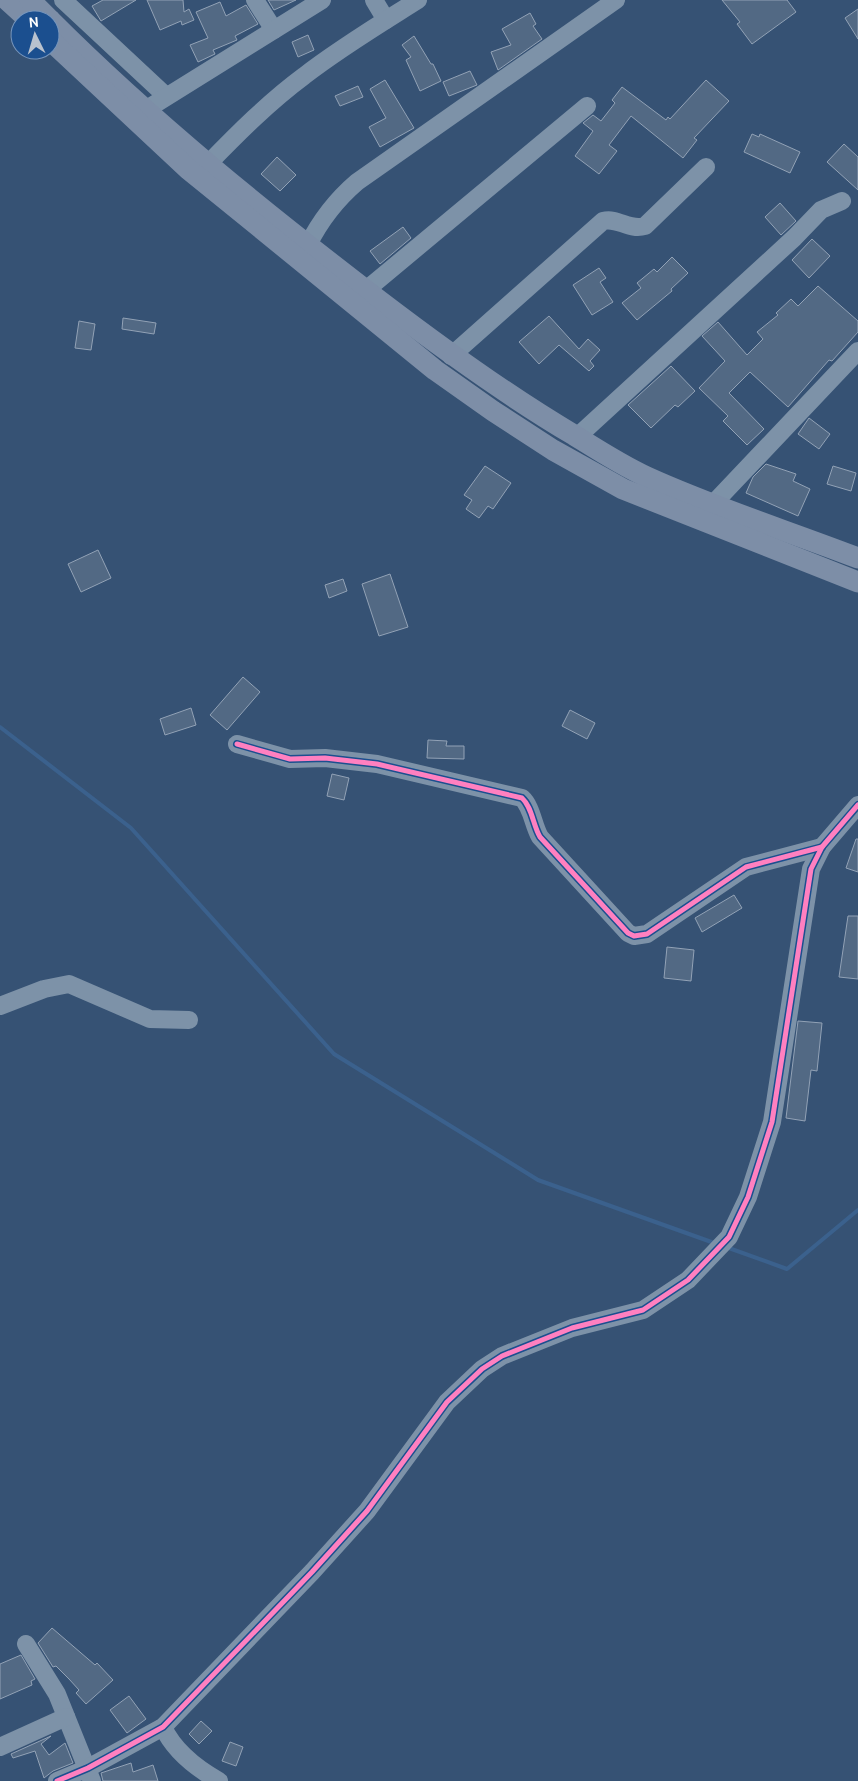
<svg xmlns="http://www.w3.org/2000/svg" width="858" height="1781" font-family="Cabin,sans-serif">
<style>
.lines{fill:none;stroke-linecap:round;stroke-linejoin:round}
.stream{stroke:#3b618d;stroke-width:4}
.building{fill:#526984;stroke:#92a2b6}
.minor{stroke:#7d92a8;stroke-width:18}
.major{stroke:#7d8ea7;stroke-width:21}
.cycleway-casing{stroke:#1b4f8f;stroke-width:8}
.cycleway{stroke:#ff80c0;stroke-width:5}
</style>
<rect width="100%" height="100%" fill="#365274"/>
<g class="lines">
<g class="stream">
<polyline points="0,727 131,828 334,1054 538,1180 717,1244"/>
<polyline points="726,1247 787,1269 858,1210"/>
</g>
</g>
<g class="building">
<polygon points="103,0 136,0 101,21 92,6"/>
<polygon points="147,0 183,0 184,12 189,9 194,20 182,25 181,21 160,30"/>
<polygon points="268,0 296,0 274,10"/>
<polygon points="722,0 787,0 796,12 752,44 737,24 740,22"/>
<polygon points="220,2 226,16 246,5 258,24 235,36 237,40 213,50 215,54 198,62 190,45 208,38 196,12"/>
<polygon points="858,9 858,39 845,18"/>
<polygon points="530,13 536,24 533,26 542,39 498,70 491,52 511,45 502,29"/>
<polygon points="308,35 314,50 298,57 292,42"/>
<polygon points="414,36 431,64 433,64 441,81 420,91 406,60 411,57 402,45"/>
<polygon points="470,71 477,85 449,96 443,82"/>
<polygon points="385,80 414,128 380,147 369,127 386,118 370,89"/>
<polygon points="706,80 729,101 694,138 697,140 683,158 631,116 609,145 617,151 599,174 575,156 593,131 583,123 593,115 601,121 615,103 612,100 622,87 666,120 668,117 670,119"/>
<polygon points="358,86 363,97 340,106 335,96"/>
<polygon points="752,134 759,137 760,134 800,152 790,173 744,152"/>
<polygon points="844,144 858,157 858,190 827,162"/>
<polygon points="277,157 296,175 280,191 261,174"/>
<polygon points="780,203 796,221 781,235 765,217"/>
<polygon points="403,227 411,238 380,264 370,251"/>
<polygon points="812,239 830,256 809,278 792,260"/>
<polygon points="672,257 688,273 671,289 672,291 637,320 622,303 641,288 637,283 654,269 657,272"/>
<polygon points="599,268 606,278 600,282 613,302 592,315 573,285"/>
<polygon points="818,286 858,321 858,332 832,361 829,360 788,407 750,372 729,393 764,429 747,445 723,421 728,416 699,388 725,361 702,336 718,322 747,355 763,339 757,332 778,315 776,313 791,299 798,306"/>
<polygon points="549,316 579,349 588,339 600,350 590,361 594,366 589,371 559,345 539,364 519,342"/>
<polygon points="123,318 156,323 154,334 122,329"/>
<polygon points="79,321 95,324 91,350 75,348"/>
<polygon points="671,366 695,391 678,407 675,405 651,428 628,405"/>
<polygon points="809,418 830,434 819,449 798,434"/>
<polygon points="766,464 796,474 793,481 810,489 798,516 746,493 753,477"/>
<polygon points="485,466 511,483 493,509 488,506 479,518 466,509 472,500 464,495"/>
<polygon points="833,466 856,473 851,491 827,484"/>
<polygon points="98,550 111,578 81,592 68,564"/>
<polygon points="390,574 408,627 379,636 362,584"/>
<polygon points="343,579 347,591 329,598 325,585"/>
<polygon points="243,677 260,692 227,730 210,715"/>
<polygon points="191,708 196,725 165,735 160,719"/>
<polygon points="570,710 595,723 587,739 562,726"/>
<polygon points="428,740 447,741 446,746 464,746 464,759 427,758"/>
<polygon points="332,774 349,778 344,800 327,796"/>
<polygon points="856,839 858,839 858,872 846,868"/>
<polygon points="734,895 742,908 702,932 695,918"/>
<polygon points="848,916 858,916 858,979 839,977"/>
<polygon points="667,947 694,950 691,981 664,978"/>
<polygon points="798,1021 822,1023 817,1071 811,1070 805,1121 786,1118"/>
<polygon points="52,1628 95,1665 97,1663 113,1680 86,1704 76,1693 79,1690 69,1679 56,1666 53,1667 38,1643"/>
<polygon points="21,1655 35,1679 31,1681 32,1685 0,1699 0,1664"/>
<polygon points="129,1696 146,1719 127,1733 110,1710"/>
<polygon points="201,1721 212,1731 199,1744 189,1734"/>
<polygon points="51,1736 41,1744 49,1755 65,1743 73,1763 53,1771 44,1778 35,1751 13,1758 11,1754"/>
<polygon points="230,1742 243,1747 236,1766 222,1761"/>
<polygon points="131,1763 133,1772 153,1765 158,1781 103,1781 101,1773"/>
</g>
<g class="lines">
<g class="minor">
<polyline points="63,0 166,96"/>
<polyline points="255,0 274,30"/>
<polyline points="374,0 386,20"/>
<polyline points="147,109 322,0"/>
<path d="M208 164C238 133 269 102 304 76 340 48 380 24 418 0"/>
<path d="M308 245C320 221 336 200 357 182L616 0"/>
<polyline points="366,290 587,106"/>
<path d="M451 356 603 221C618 217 629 231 645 226L706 167"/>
<polyline points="577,437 794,238 821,210 842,201"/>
<polyline points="713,504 858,351"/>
<path d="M237 744 290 759 325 758 377 764 522 798C532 807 533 825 540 837L628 933 634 936 647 934 746 867 822 847"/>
<polyline points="0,1006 44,989 69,984 150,1019 189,1020"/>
<polyline points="26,1644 57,1694 92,1781"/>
<path d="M163 1727C174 1751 196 1768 219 1781"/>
<polyline points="0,1747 66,1717"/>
<polyline points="57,1781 88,1768 163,1727 312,1572 367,1511 447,1402 482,1369 502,1356 572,1328 643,1310 688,1280 729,1237 748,1197 772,1122 811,869 822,847 858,805"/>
</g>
<g class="major">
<polyline points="7,0 29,20"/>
<polyline points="30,0 50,20"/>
<path d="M50 20C152 122 265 213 380 301 443 349 506 395 574 435 598 450 621 465 647 477 715 508 788 531 858 558"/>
<polyline points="50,40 188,169 435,370 493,411 553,450 623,489 858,582"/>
</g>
<defs>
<g id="cycleway">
<path d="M237 744 290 759 325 758 377 764 522 798C532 807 533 825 540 837L628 933 634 936 647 934 746 867 822 847"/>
<polyline points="57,1781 88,1768 163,1727 312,1572 367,1511 447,1402 482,1369 502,1356 572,1328 643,1310 688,1280 729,1237 748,1197 772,1122 811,869 822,847 858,805"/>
</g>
</defs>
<use href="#cycleway" class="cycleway-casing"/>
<use href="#cycleway" class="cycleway"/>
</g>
<g transform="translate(35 35) rotate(355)"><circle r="24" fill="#1b4f8f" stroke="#7695bc"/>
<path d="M0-4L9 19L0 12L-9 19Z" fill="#b9c2ce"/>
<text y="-8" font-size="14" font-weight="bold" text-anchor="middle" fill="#ffffff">N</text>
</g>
</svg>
